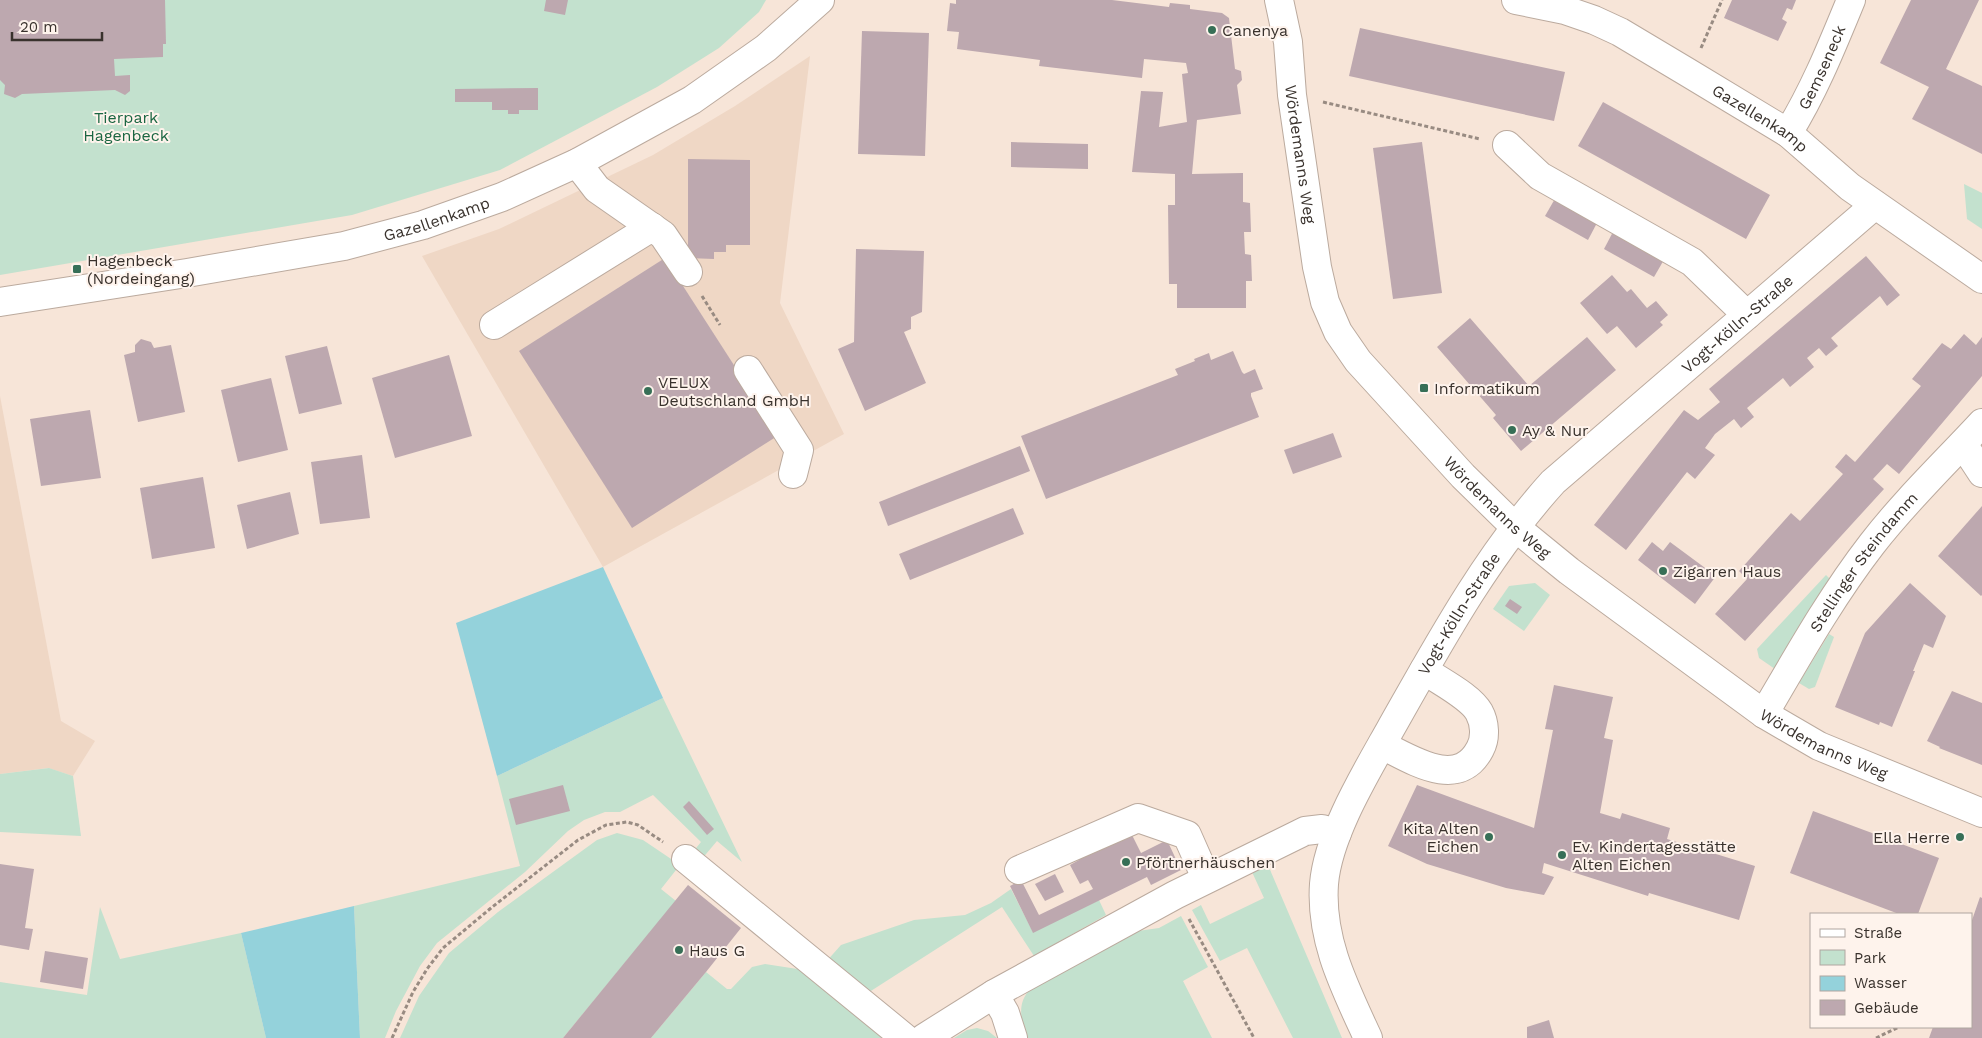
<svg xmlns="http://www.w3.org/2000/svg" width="1982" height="1038" font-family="'Work Sans',sans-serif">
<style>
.built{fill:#efd7c5}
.green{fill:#c3e1ce}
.water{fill:#94d2db}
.building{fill:#bda8af}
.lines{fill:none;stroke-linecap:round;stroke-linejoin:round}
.minor-casing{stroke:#bbaa9e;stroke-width:30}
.path{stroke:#988b82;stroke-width:3;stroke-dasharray:4 2.5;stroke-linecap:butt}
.minor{stroke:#fff;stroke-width:28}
.poi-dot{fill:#376f57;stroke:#fef3ec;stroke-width:2}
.labels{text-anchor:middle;stroke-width:4;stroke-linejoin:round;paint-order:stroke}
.poi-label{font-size:16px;fill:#39322d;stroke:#fef3ec;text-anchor:start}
.street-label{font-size:16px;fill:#39322d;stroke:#fef3ec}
.park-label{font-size:16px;fill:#1b6642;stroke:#fef3ec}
</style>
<rect width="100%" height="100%" fill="#f7e5d8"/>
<g class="built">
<polygon points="810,56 780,303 844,434 603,567 422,256 499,229 653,155 735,106"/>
<polygon points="0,396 61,721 95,741 73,776 48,768 0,774"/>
</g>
<g class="green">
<polygon points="0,0 766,0 759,12 719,48 657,87 500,170 352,215 0,275"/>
<polygon points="1964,184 1982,193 1982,229 1967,219"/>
<polygon points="1826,575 1830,579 1775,669 1759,658 1757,649"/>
<polygon points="1535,583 1550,595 1524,631 1493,609 1509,586"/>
<polygon points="1829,634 1834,637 1815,687 1809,689 1799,683"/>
<polygon points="663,698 742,862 717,841 701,860 692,853 701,842 653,795 620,812 605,812 584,820 568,831 525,872 437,943 420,966 396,1011 385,1038 360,1038 354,906 520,866 497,776"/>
<polygon points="49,768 73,776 81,836 0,832 0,774"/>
<polygon points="617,833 643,840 680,865 661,889 676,901 563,1038 400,1038 419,996 449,953 498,912 557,869 597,840"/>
<polygon points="1268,865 1342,1038 1293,1038 1247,948 1220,961 1192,910 1201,905 1210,924 1264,898 1252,872"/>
<polygon points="1011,889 1033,932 1099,900 1106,915 1034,956 1002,907 863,996 825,963 841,945 914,920 965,915 991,903"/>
<polygon points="100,907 120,959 241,933 266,1038 0,1038 0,982 87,995"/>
<path d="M1181 916 1208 967 1183 981 1212 1038H1027C1021 1019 1016 1004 1031 988L1138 931 1159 928Z"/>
<polygon points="765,964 804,970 887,1038 651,1038 706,972 727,989 731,989 752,967"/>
<polygon points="977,1028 988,1031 997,1038 954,1038 967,1030"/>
</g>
<g class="water">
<polygon points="603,567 663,698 497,776 456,623"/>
<polygon points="354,906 360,1038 266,1038 241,933"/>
</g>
<g class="building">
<polygon points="0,0 165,0 166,44 163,44 163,57 114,59 115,76 130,75 130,91 125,95 115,90 22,94 15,98 4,94 5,85 0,80"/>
<polygon points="546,0 568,0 565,15 544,11"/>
<polygon points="956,0 1112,0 1169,7 1170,3 1190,5 1190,9 1222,13 1229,18 1235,69 1241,71 1242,80 1237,85 1241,114 1197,120 1192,174 1243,173 1243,202 1250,203 1251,232 1244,232 1245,254 1251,255 1252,281 1246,281 1246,308 1177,308 1177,284 1169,284 1168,205 1175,205 1175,174 1132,172 1141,91 1163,92 1159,127 1187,122 1182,74 1188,73 1186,63 1144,59 1142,78 1039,66 1040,60 957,49 959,32 947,31 950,3 956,4"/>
<polygon points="1732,0 1796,0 1792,10 1787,8 1782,19 1787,22 1778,41 1724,18"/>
<polygon points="1911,0 1979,0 1946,69 1982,86 1982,154 1912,119 1929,87 1880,63"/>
<polygon points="1360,28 1565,72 1554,121 1349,76"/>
<polygon points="862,31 929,33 925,156 858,154"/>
<polygon points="538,88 538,110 519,110 519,114 508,114 508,110 492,110 492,102 455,102 455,89"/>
<polygon points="1603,102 1770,195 1746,239 1578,146"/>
<polygon points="1011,142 1088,144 1088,169 1011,167"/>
<polygon points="1422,142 1442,293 1393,299 1373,148"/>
<polygon points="688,159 750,160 750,245 726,245 726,252 714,252 714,259 688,258"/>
<polygon points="1556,197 1598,221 1588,240 1545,216"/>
<polygon points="1614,230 1665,258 1654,277 1604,249"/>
<polygon points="856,249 924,251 922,312 911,317 911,329 904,332 926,383 865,411 838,349 854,342"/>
<polygon points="1866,256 1900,295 1887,306 1880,296 1831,338 1838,346 1826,356 1819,348 1807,358 1814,367 1790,387 1783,378 1747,408 1754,417 1741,428 1734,419 1715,434 1705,448 1715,455 1695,479 1687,472 1626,550 1594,525 1684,410 1698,420 1720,402 1709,389"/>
<polygon points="665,258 779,435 632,528 519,351"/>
<polygon points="1612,275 1627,292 1631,289 1647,308 1656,301 1668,315 1660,322 1663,325 1636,348 1617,326 1607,334 1580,303"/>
<polygon points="1470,318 1529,386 1587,337 1616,370 1521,451 1493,418 1496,415 1437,347"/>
<polygon points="1964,334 1976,345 1982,337 1982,376 1899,474 1887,464 1873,479 1884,489 1745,641 1715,614 1747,579 1739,571 1791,513 1800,521 1843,474 1835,467 1846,454 1855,462 1921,386 1912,379 1942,343 1951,349"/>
<polygon points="141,339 151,342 154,348 171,345 185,412 138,422 124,355 135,352 135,345"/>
<polygon points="327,346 342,404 299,414 285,356"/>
<polygon points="1233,351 1242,372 1244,374 1255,369 1263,389 1251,393 1251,396 1259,417 1046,499 1021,436 1178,375 1175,369 1195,361 1194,359 1209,353 1211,360"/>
<polygon points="449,355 472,436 395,458 372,378"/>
<polygon points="271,378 288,450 238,462 221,390"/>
<polygon points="90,410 101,478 41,486 30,419"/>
<polygon points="1333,433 1342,457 1293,474 1284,450"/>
<polygon points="1020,446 1030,471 888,526 879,502"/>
<polygon points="362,455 370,518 320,524 311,462"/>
<polygon points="203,477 215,548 152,559 140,488"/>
<polygon points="290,492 299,534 247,549 237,505"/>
<polygon points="1982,506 1982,595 1981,596 1938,556"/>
<polygon points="1013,508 1024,534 910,580 899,554"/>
<polygon points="1652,542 1663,551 1670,542 1716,576 1695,604 1638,560"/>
<polygon points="1910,583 1946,616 1933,648 1924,644 1913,671 1915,671 1892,727 1880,722 1879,725 1835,707 1865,633"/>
<polygon points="1510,599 1522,607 1517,614 1505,606"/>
<polygon points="1554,685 1613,697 1604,738 1613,740 1600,813 1620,819 1622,813 1670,828 1667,839 1755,866 1739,920 1649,893 1648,896 1544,863 1542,873 1554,877 1544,895 1506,888 1427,864 1388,846 1417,785 1534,828 1553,730 1545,729"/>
<polygon points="1952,691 1982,703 1982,765 1939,748 1940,747 1927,741"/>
<polygon points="563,785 570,811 516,825 509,799"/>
<polygon points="689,801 714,829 707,835 683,807"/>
<polygon points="1813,811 1939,858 1918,914 1899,914 1790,873"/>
<polygon points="1129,829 1141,853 1167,840 1181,870 1151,885 1147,877 1033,933 1010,886 1021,880 1039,915 1093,889 1088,880 1080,884 1070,865 1079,860 1076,855"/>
<polygon points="0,864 34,869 25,928 33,929 29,950 0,945"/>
<polygon points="1055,874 1064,892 1045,901 1035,884"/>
<polygon points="688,885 741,928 706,972 651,1038 563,1038"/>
<polygon points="1980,897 1982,898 1982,1038 1929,1038 1933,1027 1971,1027 1971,923"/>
<polygon points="45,951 88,958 83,989 40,982"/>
<polygon points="1549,1020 1554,1038 1527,1038 1527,1027"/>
</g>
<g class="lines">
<defs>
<g id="minor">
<path id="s1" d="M1279 0 1288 42 1292 95 1317 267 1325 302 1338 332 1358 361 1463 476 1515 527 1569 571 1764 714 1819 746 1982 813"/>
<path id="s2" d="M1516 0 1565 10 1594 20 1620 32 1687 72 1788 133 1850 187 1982 279"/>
<path id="s3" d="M1788 133C1814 91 1832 46 1851 0"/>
<polyline points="1507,145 1540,176 1692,262 1747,315"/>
<polyline points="577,163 597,189 663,235 688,272"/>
<path id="s4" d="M0 302 187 273 344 246 423 225 502 197 577 163 692 100 766 48 820 0"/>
<polyline points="494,325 652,227"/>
<polyline points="748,370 799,450 793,474"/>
<polyline points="1963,444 1982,473"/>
<path id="s5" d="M1764 714C1798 656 1831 597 1872 544 1906 500 1945 463 1982 423"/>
<path d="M1382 745C1411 759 1458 791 1480 749 1486 738 1485 723 1479 712 1470 696 1439 681 1424 670"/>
<polyline points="686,859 905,1038"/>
<polyline points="1019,870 1138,818 1187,835 1206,878"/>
<polyline points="994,994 1005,1013 1013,1038"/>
<polyline points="924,1038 994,994 1175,895 1305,831 1322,829 1337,833"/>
<path id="s6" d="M1368 1038C1345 988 1320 940 1324 884 1328 834 1367 771 1391 728 1439 643 1487 555 1553 482L1875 205"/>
</g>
</defs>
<use href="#minor" class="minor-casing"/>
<g class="path">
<polyline points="1701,48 1722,0"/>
<polyline points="1323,102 1480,139"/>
<polyline points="702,296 720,325"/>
<polyline points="1189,919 1254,1038"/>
<polyline points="392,1038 413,992 427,969 443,948 491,908 578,840 606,825 627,822 638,825 663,842"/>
<polyline points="1876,1038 1899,1027"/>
</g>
<use href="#minor" class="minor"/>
</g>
<g class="poi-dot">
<circle cx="1212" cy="30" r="5"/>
<rect x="72" y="264" width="10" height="10" rx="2.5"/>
<rect x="1419" y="383" width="10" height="10" rx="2.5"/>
<circle cx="648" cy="391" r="5"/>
<circle cx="1512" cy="430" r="5"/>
<circle cx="1663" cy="571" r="5"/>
<circle cx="1489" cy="837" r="5"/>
<circle cx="1960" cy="837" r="5"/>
<circle cx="1562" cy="855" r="5"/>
<circle cx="1126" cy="862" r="5"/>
<circle cx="679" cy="950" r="5"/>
</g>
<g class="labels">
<g class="poi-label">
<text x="1222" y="36">Canenya</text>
<text x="87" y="266">Hagenbeck<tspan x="87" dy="18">(Nordeingang)</tspan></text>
<text x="658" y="388">VELUX<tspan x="658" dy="18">Deutschland GmbH</tspan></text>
<text x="1434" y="394">Informatikum</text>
<text x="1522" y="436">Ay &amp; Nur</text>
<text x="1673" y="577">Zigarren Haus</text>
<text x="1479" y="834" text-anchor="end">Kita Alten<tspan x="1479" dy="18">Eichen</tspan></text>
<text x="1950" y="843" text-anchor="end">Ella Herre</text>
<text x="1572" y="852">Ev. Kindertagesstätte<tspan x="1572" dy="18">Alten Eichen</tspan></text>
<text x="1136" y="868">Pförtnerhäuschen</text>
<text x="689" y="956">Haus G</text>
</g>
<g class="street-label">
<text dy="6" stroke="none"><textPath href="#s3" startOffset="74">Gemseneck</textPath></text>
<text dy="6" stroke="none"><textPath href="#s2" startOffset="274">Gazellenkamp</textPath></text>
<text dy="6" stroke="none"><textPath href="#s1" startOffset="156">Wördemanns Weg</textPath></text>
<text dy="6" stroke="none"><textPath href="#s4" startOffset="445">Gazellenkamp</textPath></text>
<text dy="6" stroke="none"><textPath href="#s6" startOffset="871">Vogt-Kölln-Straße</textPath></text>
<text dy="6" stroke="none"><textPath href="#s1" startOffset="576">Wördemanns Weg</textPath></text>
<text dy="6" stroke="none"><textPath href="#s5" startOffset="182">Stellinger Steindamm</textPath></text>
<text dy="6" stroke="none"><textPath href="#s6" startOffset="466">Vogt-Kölln-Straße</textPath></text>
<text dy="6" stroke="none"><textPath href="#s1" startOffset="981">Wördemanns Weg</textPath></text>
</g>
<g class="park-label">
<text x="126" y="123">Tierpark<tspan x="126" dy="18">Hagenbeck</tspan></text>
</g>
</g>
<rect x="1810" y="913" width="162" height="115" fill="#fef3ec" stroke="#afa6a0"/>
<rect x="1820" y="929" width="25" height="8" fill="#ffffff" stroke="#afa6a0"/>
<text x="1854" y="938" font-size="15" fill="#39322d">Straße</text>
<rect x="1820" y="950" width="25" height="15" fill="#c3e1ce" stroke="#afa6a0"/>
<text x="1854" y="963" font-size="15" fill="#39322d">Park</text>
<rect x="1820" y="976" width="25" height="15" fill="#94d2db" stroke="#afa6a0"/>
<text x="1854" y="988" font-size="15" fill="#39322d">Wasser</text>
<rect x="1820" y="1000" width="25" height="15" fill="#bda8af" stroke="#afa6a0"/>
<text x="1854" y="1013" font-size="15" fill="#39322d">Gebäude</text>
<path d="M12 32v8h90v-8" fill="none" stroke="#39322d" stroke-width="2.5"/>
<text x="20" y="32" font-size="15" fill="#39322d" stroke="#fef3ec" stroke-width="4" paint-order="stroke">20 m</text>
</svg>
